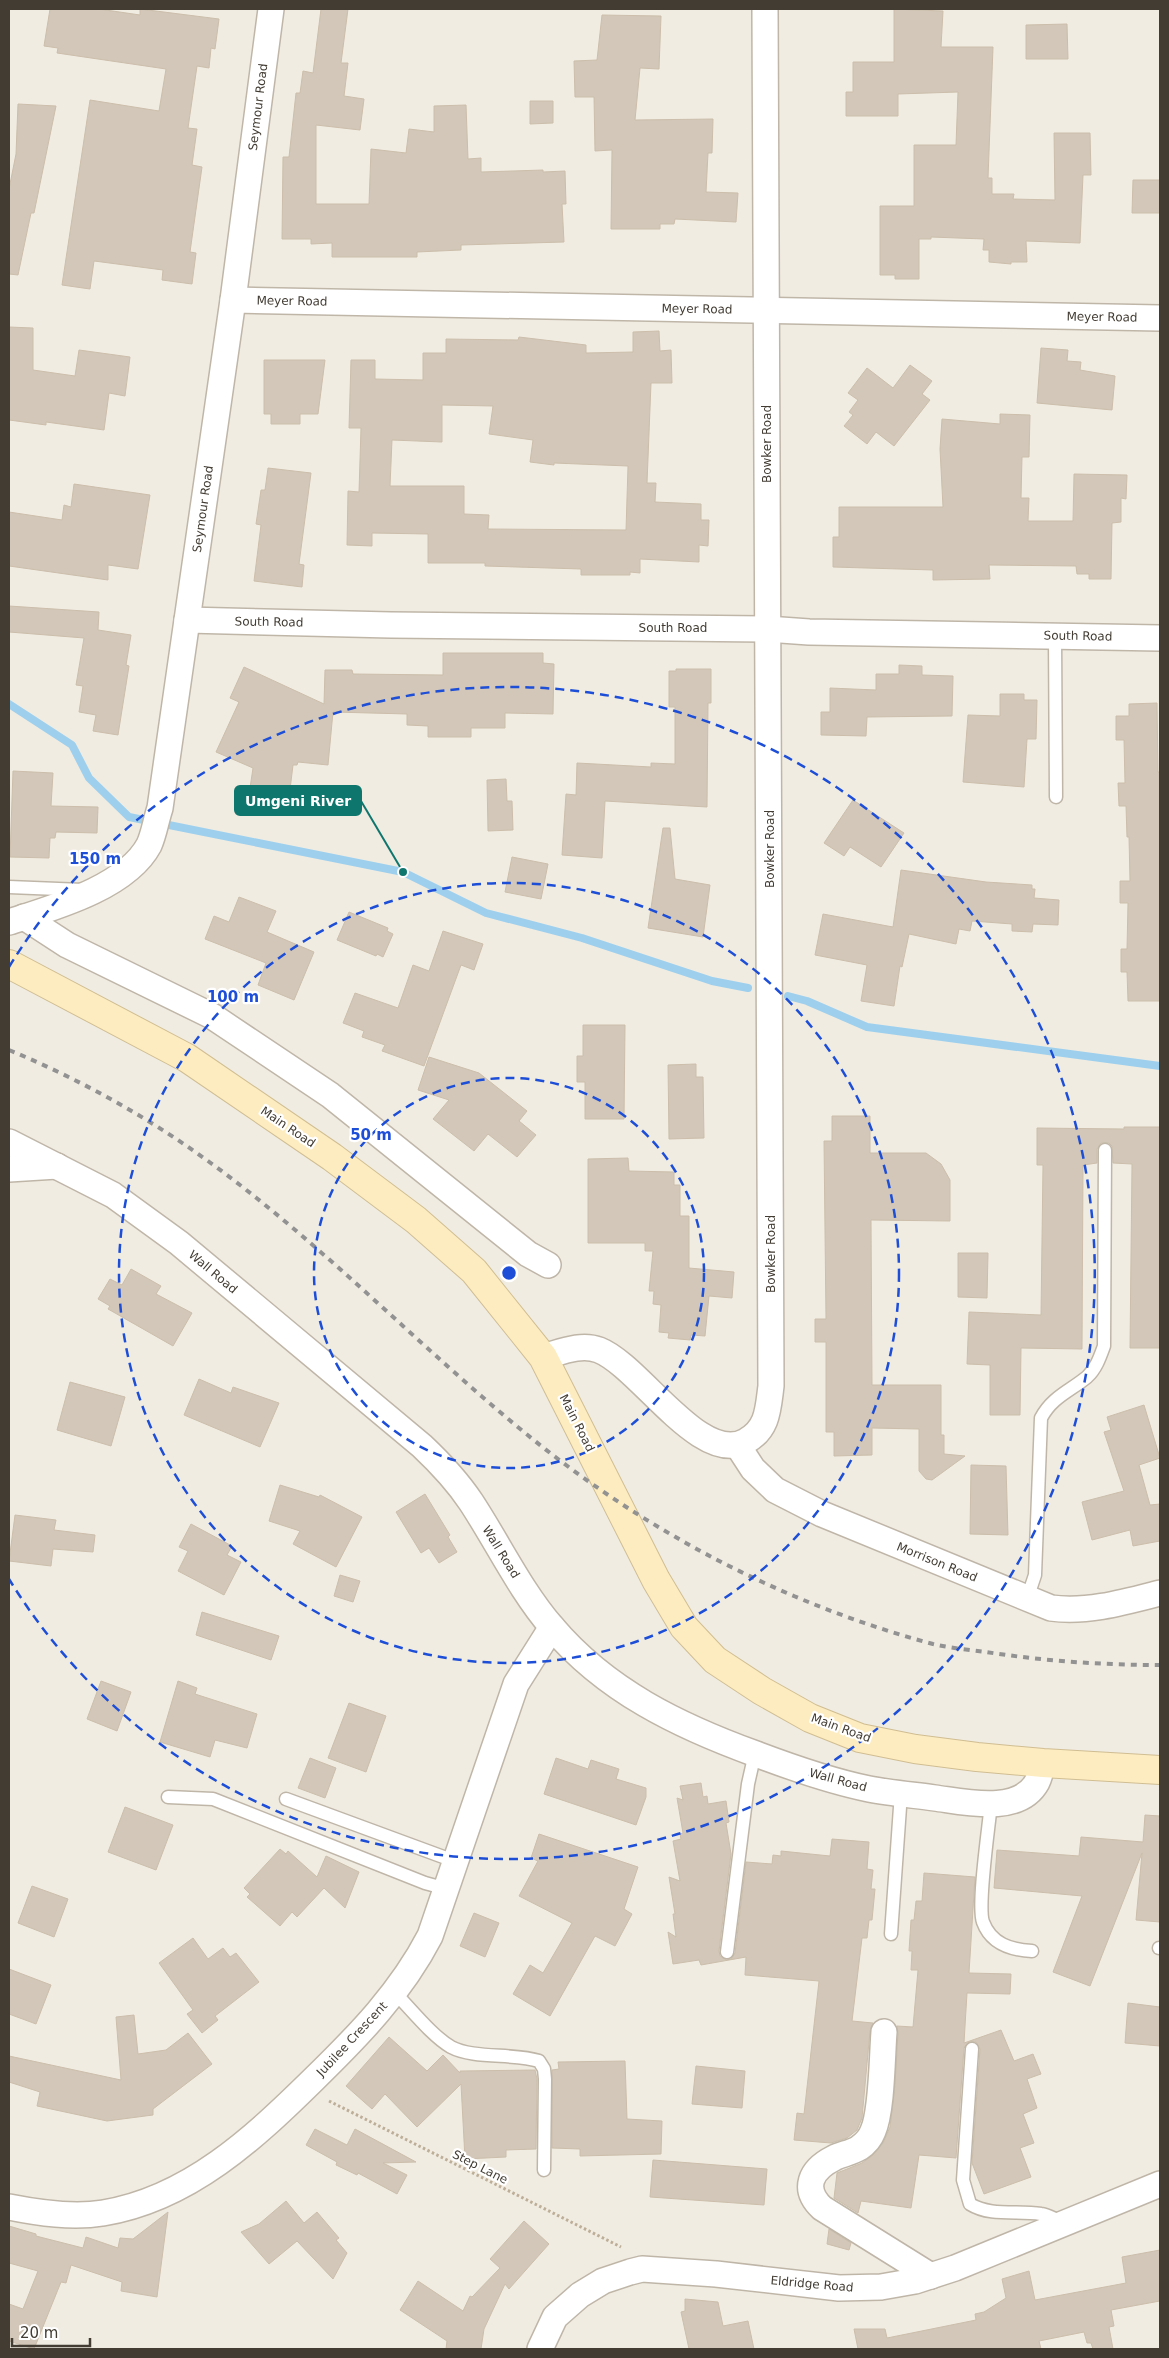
<svg xmlns="http://www.w3.org/2000/svg" width="1169" height="2358" font-family="'DejaVu Sans',sans-serif">
<style>
.lines{fill:none;stroke-linecap:round;stroke-linejoin:round}
.stream{stroke:#9ed0ee;stroke-width:8}
.building{fill:#d2c7b8;stroke:#ccbeab;fill-rule:evenodd}
.service-casing{stroke:#bfb6a8;stroke-width:15}
.minor-casing{stroke:#bfb6a8;stroke-width:28}
.secondary-casing{stroke:#d0be92;stroke-width:30}
.path{stroke:#bdae97;stroke-width:3;stroke-dasharray:2.5 2.5;stroke-linecap:butt}
.service{stroke:#fff;stroke-width:12}
.minor{stroke:#fff;stroke-width:25}
.secondary{stroke:#fdecc0;stroke-width:28}
.rail{stroke:#929292;stroke-width:4;stroke-dasharray:6 6;stroke-linecap:butt}
.ring{fill:none;stroke:#1d4ed8;stroke-width:2.5;stroke-dasharray:9 6}
.labels{text-anchor:middle;stroke-width:4.5;stroke-linejoin:round;paint-order:stroke}
.street-label{font-size:12px;fill:#423c33;stroke:#fff}
.centre{fill:#1d4ed8;stroke:#fff;stroke-width:2.5}
.ring-label{font-size:15px;text-anchor:middle;font-weight:bold;fill:#1d4ed8;stroke:#fff;stroke-width:4.5;stroke-linejoin:round;paint-order:stroke}
.leader{fill:none;stroke:#0f766e;stroke-width:2}
.callout-dot{fill:#0f766e;stroke:#fff;stroke-width:2}
.callout{fill:#0f766e;stroke:#0f766e;stroke-width:2}
.callout-label{font-size:14px;text-anchor:middle;font-weight:bold;fill:#fff}
</style>
<rect width="100%" height="100%" fill="#f1ece2"/>
<g class="lines">
<g class="stream">
<polyline points="9,704 72,745 89,778 129,817 403,872 486,913 582,938 712,981 748,988"/>
<polyline points="788,996 807,1001 867,1027 1160,1066"/>
</g>
</g>
<g class="building">
<polygon points="50,9 99,9 140,15 140,9 219,19 215,49 211,48 209,68 197,66 188,128 197,129 192,165 202,167 190,252 196,253 192,284 162,280 163,270 94,261 90,289 62,285 90,100 159,111 166,69 57,53 58,48 44,46"/>
<polygon points="321,9 348,9 341,63 348,63 344,96 364,99 360,130 316,125 316,204 369,204 371,149 406,153 409,129 434,132 434,106 466,105 468,159 481,158 481,172 543,170 543,172 565,171 566,204 562,204 564,242 461,245 461,250 417,252 417,257 332,257 332,243 311,244 311,239 282,239 283,157 289,157 296,93 300,93 303,71 313,73"/>
<polygon points="894,9 943,11 941,47 993,47 988,178 992,178 992,194 1014,194 1013,199 1055,200 1054,133 1090,133 1091,175 1083,175 1080,243 1026,241 1027,262 1011,262 1011,264 989,262 989,250 983,250 984,239 931,237 931,239 919,239 919,279 895,279 895,275 880,275 880,206 914,206 914,145 956,145 958,92 898,94 898,116 846,116 846,92 853,92 853,62 894,62"/>
<polygon points="602,15 661,16 659,69 640,68 635,120 713,119 712,153 708,153 706,192 738,193 736,222 675,219 674,224 660,224 660,229 611,229 612,150 595,151 594,97 575,97 574,61 597,60"/>
<polygon points="1067,24 1068,59 1026,59 1026,25"/>
<polygon points="530,101 553,101 553,123 530,124"/>
<polygon points="18,104 56,106 34,213 31,213 18,275 9,274 9,189 16,154"/>
<polygon points="1133,180 1160,180 1160,213 1132,213"/>
<polygon points="9,327 33,328 33,370 75,376 79,350 130,357 125,396 109,393 104,430 46,422 46,425 9,420"/>
<path d="M659 331 660 351 671 350 672 383H651L647 483H656L655 502 701 504V520H709L708 546 699 545V562L640 559V573L630 572V575H581V569L485 566V563H428V534L372 533V546L347 545 348 491 359 492 361 428H349L351 360H375V379L423 380V353H446V339L518 340 519 337 586 345V353L633 352V332ZM442 405 493 406 489 434 533 440 530 462 554 465V463L628 466 626 530 488 529 489 515 464 514V486H390L392 440 442 442Z"/>
<polygon points="1041,348 1068,350 1067,361 1081,362 1080,370 1115,376 1112,410 1037,403"/>
<polygon points="264,360 325,360 318,414 300,414 300,424 271,424 271,414 264,414"/>
<polygon points="910,365 932,381 922,394 930,400 894,446 876,432 867,444 844,426 853,415 849,412 858,400 848,393 867,368 893,388"/>
<polygon points="1000,414 1030,415 1029,457 1022,457 1021,498 1029,498 1028,521 1073,521 1074,474 1127,475 1126,499 1121,498 1121,522 1112,523 1111,579 1089,579 1089,574 1077,574 1076,566 989,565 990,579 933,580 933,570 833,567 833,537 839,537 839,507 943,507 940,449 942,419 1000,424"/>
<polygon points="268,468 311,473 299,564 304,565 302,587 254,581 261,525 256,524 261,490 265,490"/>
<polygon points="74,484 150,495 138,569 108,565 108,580 9,566 9,512 62,520 64,505 71,507"/>
<polygon points="9,606 99,612 98,630 131,635 126,665 129,666 118,735 93,731 96,715 79,712 83,686 76,685 84,638 9,632"/>
<polygon points="443,653 543,653 543,663 554,664 553,714 505,713 505,728 471,728 471,737 428,737 428,726 407,725 407,714 333,712 328,765 298,762 297,765 293,765 287,814 247,808 253,768 216,752 239,702 230,698 244,667 324,704 325,670 352,670 353,674 443,675"/>
<polygon points="899,665 922,666 922,675 953,676 952,716 867,717 866,736 821,735 821,712 830,712 830,688 876,690 876,674 899,674"/>
<polygon points="676,669 711,669 711,703 708,703 707,807 605,801 602,858 562,855 566,794 576,795 577,763 651,767 651,763 675,764 675,707 669,707 669,671 676,671"/>
<polygon points="1000,694 1024,694 1024,700 1037,700 1036,739 1027,739 1024,787 963,782 968,715 1000,716"/>
<polygon points="1157,703 1158,772 1160,772 1160,1001 1128,1001 1127,972 1121,972 1121,949 1127,949 1128,903 1120,903 1120,881 1130,881 1129,837 1127,837 1126,806 1119,806 1118,783 1125,783 1124,740 1116,740 1116,716 1129,716 1129,704"/>
<polygon points="13,771 53,773 51,806 98,807 97,833 56,832 55,838 50,838 49,858 10,857"/>
<polygon points="506,779 507,801 512,801 513,830 488,831 487,780"/>
<polygon points="853,800 904,833 881,867 850,847 844,856 824,843"/>
<polygon points="663,828 670,828 675,879 710,885 703,937 648,928"/>
<polygon points="512,857 548,864 541,899 505,892"/>
<polygon points="901,870 986,882 1032,885 1032,889 1035,889 1034,898 1059,900 1058,925 1033,924 1032,932 1012,931 1012,924 972,921 970,931 959,929 956,944 909,934 902,967 900,966 894,1006 861,1001 867,965 815,955 823,914 893,927"/>
<polygon points="239,897 276,911 267,932 314,952 294,1000 258,985 266,963 205,939 214,916 229,922"/>
<polygon points="349,912 388,928 387,931 393,934 383,957 377,954 376,956 337,940"/>
<polygon points="443,931 483,944 474,970 461,965 424,1066 382,1051 385,1045 362,1037 364,1031 343,1023 355,993 398,1008 413,965 429,971"/>
<polygon points="583,1025 625,1025 624,1119 585,1119 585,1082 577,1082 577,1056 583,1056"/>
<polygon points="429,1057 479,1073 527,1111 519,1121 536,1135 517,1157 488,1134 474,1151 433,1119 449,1100 418,1090"/>
<polygon points="696,1064 696,1077 703,1077 704,1138 669,1139 668,1065"/>
<polygon points="832,1116 870,1116 870,1153 926,1153 941,1164 950,1180 950,1221 871,1220 872,1385 941,1385 941,1435 944,1435 944,1454 965,1456 932,1480 926,1479 919,1471 919,1429 872,1428 872,1455 834,1456 834,1432 826,1432 826,1342 815,1342 815,1319 826,1319 824,1141 832,1141"/>
<polygon points="1124,1127 1160,1127 1160,1348 1130,1348 1132,1164 1113,1163 1112,1146 1109,1143 1101,1143 1097,1149 1097,1163 1083,1165 1082,1349 1021,1348 1020,1415 990,1415 990,1365 967,1364 969,1312 1041,1315 1043,1165 1037,1165 1037,1128 1124,1129"/>
<polygon points="628,1158 629,1171 674,1172 674,1185 680,1185 680,1216 689,1216 689,1268 734,1272 732,1298 709,1296 705,1336 691,1335 690,1340 668,1338 669,1333 659,1332 661,1305 653,1304 654,1291 649,1291 653,1251 645,1251 645,1243 588,1243 588,1159"/>
<polygon points="958,1253 988,1253 987,1298 958,1297"/>
<polygon points="131,1269 161,1286 156,1294 192,1313 173,1346 108,1309 110,1306 98,1299 110,1279 122,1285"/>
<polygon points="199,1379 231,1393 233,1387 279,1403 260,1447 184,1415"/>
<polygon points="70,1382 125,1397 111,1446 57,1430"/>
<polygon points="1144,1405 1160,1458 1139,1465 1150,1505 1160,1504 1160,1541 1133,1546 1130,1530 1092,1540 1082,1502 1124,1491 1104,1432 1111,1430 1107,1417"/>
<polygon points="971,1465 1006,1466 1008,1535 970,1534"/>
<polygon points="280,1485 319,1497 320,1495 362,1517 336,1567 293,1544 300,1531 269,1521"/>
<polygon points="425,1494 450,1535 448,1537 457,1552 439,1563 429,1548 421,1553 396,1512"/>
<polygon points="15,1515 56,1520 54,1530 95,1535 93,1552 53,1549 51,1566 9,1561"/>
<polygon points="191,1524 232,1546 227,1555 241,1562 224,1595 178,1571 188,1551 179,1547"/>
<polygon points="340,1575 360,1581 353,1602 334,1596"/>
<polygon points="202,1612 279,1636 271,1660 196,1635"/>
<polygon points="101,1681 131,1692 117,1731 87,1719"/>
<polygon points="178,1681 197,1688 195,1694 257,1714 247,1748 215,1740 210,1757 160,1742"/>
<polygon points="349,1703 386,1716 366,1772 328,1758"/>
<polygon points="310,1758 336,1768 325,1798 298,1788"/>
<polygon points="556,1758 588,1769 591,1760 619,1769 616,1779 646,1788 646,1797 636,1825 544,1794"/>
<polygon points="701,1783 703,1797 707,1796 708,1804 726,1801 729,1822 726,1823 731,1854 719,1951 720,1956 726,1960 731,1959 735,1953 746,1862 772,1864 773,1855 781,1856 781,1851 830,1856 832,1839 869,1842 867,1869 873,1870 871,1889 875,1889 872,1920 869,1920 867,1938 862,1938 852,2021 873,2023 870,2031 862,2118 857,2130 847,2138 831,2143 794,2140 797,2113 804,2114 819,1981 745,1975 746,1957 701,1965 699,1960 673,1964 668,1932 676,1937 673,1914 675,1914 669,1877 680,1881 673,1841 681,1839 680,1834 683,1833 677,1798 683,1800 680,1786"/>
<polygon points="125,1807 173,1825 156,1870 108,1852"/>
<polygon points="1145,1815 1160,1816 1160,1922 1136,1920 1142,1853 1090,1986 1053,1972 1082,1896 994,1888 997,1850 1079,1856 1081,1837 1143,1842"/>
<polygon points="539,1834 638,1867 624,1909 632,1914 615,1946 595,1936 550,2016 513,1994 530,1965 543,1973 572,1923 519,1896 538,1861 531,1858"/>
<polygon points="280,1849 286,1854 288,1851 317,1877 326,1856 359,1872 345,1908 324,1888 297,1917 292,1912 280,1926 247,1897 250,1894 244,1888"/>
<polygon points="924,1873 975,1877 969,1973 1011,1974 1010,1994 967,1993 964,2043 1001,2030 1014,2061 1033,2054 1041,2074 1027,2079 1037,2108 1023,2114 1034,2143 1020,2148 1031,2177 984,2194 972,2163 980,2049 976,2042 969,2042 964,2048 956,2158 919,2155 911,2208 861,2201 858,2213 834,2198 837,2173 862,2163 873,2155 883,2143 890,2127 895,2084 898,2033 897,2026 913,2027 918,1970 911,1970 912,1951 909,1951 911,1920 914,1920 916,1901 922,1901"/>
<polygon points="32,1886 68,1899 54,1937 18,1923"/>
<polygon points="474,1913 499,1923 485,1957 460,1946"/>
<polygon points="193,1938 208,1959 223,1948 230,1957 236,1953 259,1982 215,2016 218,2020 202,2033 187,2014 193,2010 159,1963"/>
<polygon points="9,1969 51,1985 36,2024 9,2014"/>
<polygon points="1128,2003 1160,2007 1160,2046 1125,2043"/>
<polygon points="134,2015 138,2054 166,2050 188,2033 212,2064 153,2109 153,2115 107,2121 37,2106 40,2092 9,2082 9,2056 121,2080 116,2017"/>
<polygon points="389,2037 427,2071 443,2055 460,2073 460,2071 535,2070 537,2079 536,2149 506,2150 506,2157 465,2159 461,2084 417,2127 385,2094 372,2109 346,2086"/>
<polygon points="625,2061 627,2119 662,2121 661,2154 580,2156 580,2149 552,2148 552,2070 559,2069 558,2062"/>
<polygon points="696,2066 745,2071 742,2108 692,2104"/>
<polygon points="315,2129 347,2145 355,2129 416,2162 383,2163 407,2175 397,2194 358,2173 357,2175 336,2165 337,2162 306,2145"/>
<polygon points="653,2160 767,2169 764,2205 650,2197"/>
<polygon points="286,2201 304,2223 317,2212 339,2238 336,2240 347,2253 333,2279 297,2241 269,2264 241,2232 259,2224"/>
<polygon points="168,2212 157,2297 121,2291 122,2282 71,2265 66,2283 61,2282 34,2349 9,2341 9,2304 23,2309 38,2271 9,2263 9,2226 36,2234 36,2236 83,2248 86,2237 118,2248 120,2238 133,2239"/>
<polygon points="524,2221 549,2244 509,2289 505,2284 484,2329 481,2349 446,2349 447,2341 400,2310 418,2281 463,2311 470,2296 472,2297 500,2268 490,2259"/>
<polygon points="829,2229 851,2243 849,2250 827,2244"/>
<polygon points="1160,2250 1160,2301 1111,2310 1114,2326 1109,2327 1113,2349 1093,2349 1091,2343 1087,2343 1084,2332 1039,2341 1041,2349 858,2349 854,2329 885,2329 887,2338 976,2320 975,2314 984,2312 1006,2298 1002,2279 1029,2271 1035,2300 1126,2283 1122,2257"/>
<polygon points="685,2299 718,2302 723,2326 748,2321 754,2349 689,2349 681,2312 685,2311"/>
</g>
<g class="lines">
<defs>
<g id="service">
<polyline points="1055,636 1056,797"/>
<polyline points="9,887 83,890"/>
<path d="M1027 1599 1035 1575 1041 1418C1052 1397 1070 1391 1087 1377 1096 1369 1100 1357 1104 1346L1105 1150"/>
<polyline points="168,1797 213,1799 425,1883 447,1889"/>
<polyline points="286,1799 457,1862"/>
<path d="M991 1803C989 1826 977 1905 983 1922 991 1944 1011 1950 1032 1951"/>
<polyline points="891,1934 901,1793"/>
<polyline points="1159,1948 1160,1948"/>
<polyline points="727,1952 748,1784 755,1753"/>
<path d="M395 1993C411 2009 432 2036 451 2047 473 2059 514 2053 539 2061L544 2069 545 2079 544 2170"/>
<path d="M972 2049 963 2180 970 2204C991 2217 1018 2210 1041 2214 1048 2215 1056 2220 1063 2222"/>
</g>
<g id="minor">
<polyline points="233,300 1160,318"/>
<polyline points="187,620 391,625 767,629 809,632 1160,638"/>
<polyline points="24,917 67,945 212,1016 330,1095 528,1254 548,1265"/>
<path d="M9 922C52 908 126 888 149 845 154 834 156 820 160 808L233 300 271 9"/>
<path d="M9 1142 113 1195 179 1243 422 1446C440 1463 457 1481 471 1502 498 1543 520 1590 552 1627 606 1691 679 1726 756 1754 793 1768 830 1781 869 1789 890 1793 913 1795 935 1798 965 1802 1019 1815 1037 1782 1040 1776 1041 1769 1043 1763"/>
<polyline points="9,1169 57,1166"/>
<path d="M543 1357C561 1352 581 1343 599 1350 640 1366 701 1467 746 1441 768 1429 768 1409 771 1386L765 9"/>
<path d="M738 1446 753 1469 775 1490 822 1514 1051 1608C1087 1613 1125 1602 1160 1593"/>
<path d="M884 2032C882 2057 882 2111 873 2131 870 2139 865 2144 859 2148 851 2153 841 2154 834 2158 810 2170 802 2189 822 2208L931 2276"/>
<path d="M9 2207C39 2213 72 2218 103 2213 189 2199 254 2138 314 2079 359 2035 401 1992 430 1936L516 1684 552 1627"/>
<polyline points="540,2349 555,2317 580,2295 603,2281 630,2272 642,2269 716,2274 839,2288 881,2287 915,2281 955,2268 1160,2184"/>
</g>
<polyline id="secondary" points="9,964 187,1058 332,1157 416,1220 474,1271 543,1357 656,1580 684,1627 715,1660 762,1691 810,1718 860,1738 915,1749 977,1757 1043,1763 1160,1770"/>
</defs>
<use href="#service" class="service-casing"/>
<use href="#minor" class="minor-casing"/>
<use href="#secondary" class="secondary-casing"/>
<polyline class="path" points="329,2101 621,2247"/>
<use href="#service" class="service"/>
<use href="#minor" class="minor"/>
<use href="#secondary" class="secondary"/>
<path class="rail" d="M9 1050C79 1079 146 1116 208 1161 324 1245 423 1351 535 1441 652 1535 788 1605 933 1644 950 1648 969 1650 986 1652 1044 1661 1102 1665 1160 1665"/>
</g>
<g class="ring">
<circle cx="509" cy="1273" r="195"/>
<circle cx="509" cy="1273" r="390"/>
<path d="M9 967A586 586 0 1 1 9 1579"/>
</g>
<g class="labels">
<g class="street-label">
<text transform="translate(258 107) rotate(-83)" y="4">Seymour Road</text>
<text transform="translate(292 301) rotate(1)" y="4">Meyer Road</text>
<text transform="translate(697 309) rotate(1)" y="4">Meyer Road</text>
<text transform="translate(1102 317) rotate(1)" y="4">Meyer Road</text>
<text transform="translate(767 444) rotate(-90)" y="4">Bowker Road</text>
<text transform="translate(203 509) rotate(-82)" y="4">Seymour Road</text>
<text transform="translate(269 622) rotate(1)" y="4">South Road</text>
<text x="673" y="632">South Road</text>
<text transform="translate(1078 636) rotate(1)" y="4">South Road</text>
<text transform="translate(770 849) rotate(-90)" y="4">Bowker Road</text>
<text transform="translate(288 1127) rotate(34)" y="4">Main Road</text>
<text transform="translate(771 1254) rotate(-90)" y="4">Bowker Road</text>
<text transform="translate(213 1272) rotate(40)" y="4">Wall Road</text>
<text transform="translate(577 1423) rotate(63)" y="4">Main Road</text>
<text transform="translate(501 1552) rotate(58)" y="4">Wall Road</text>
<text transform="translate(937 1562) rotate(22)" y="4">Morrison Road</text>
<text transform="translate(841 1728) rotate(20)" y="4">Main Road</text>
<text transform="translate(838 1780) rotate(15)" y="4">Wall Road</text>
<text transform="translate(352 2039) rotate(-47)" y="4">Jubilee Crescent</text>
<text transform="translate(480 2167) rotate(27)" y="4">Step Lane</text>
<text transform="translate(812 2284) rotate(5)" y="4">Eldridge Road</text>
</g>
</g>
<circle cx="509" cy="1273" r="8" class="centre"/>
<g class="ring-label">
<text x="95" y="864">150 m</text>
<text x="233" y="1002">100 m</text>
<text x="371" y="1140">50 m</text>
</g>
<path class="leader" d="M403 872L361 801"/>
<circle class="callout-dot" cx="403" cy="872" r="5"/>
<rect class="callout" x="235" y="786" width="126" height="29" rx="5"/>
<g class="callout-label">
<text x="298" y="806">Umgeni River</text>
</g>
<rect width="1169" height="2358" fill="none" stroke="#423c33" stroke-width="20"/>
<path d="M12 2338v8h78v-8" fill="none" stroke="#423c33" stroke-width="2.5"/>
<text x="20" y="2338" font-size="15" fill="#423c33" stroke="#ffffff" stroke-width="4" paint-order="stroke">20 m</text>
</svg>
